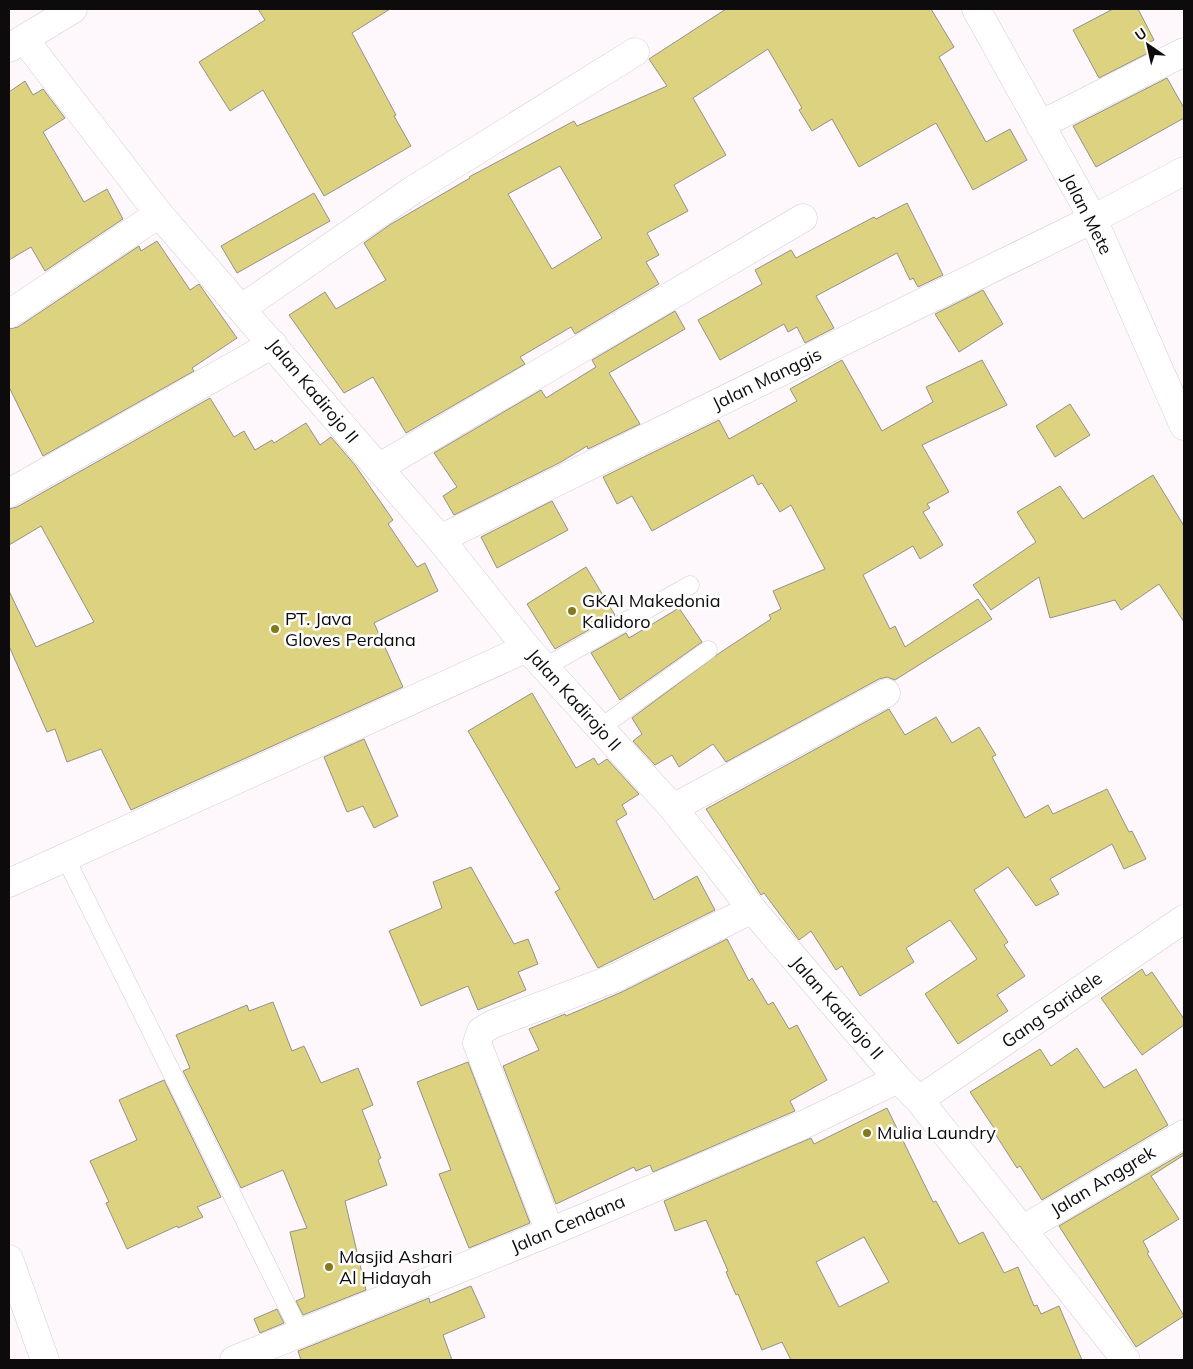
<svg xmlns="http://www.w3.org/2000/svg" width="1193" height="1369" font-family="Mulish,sans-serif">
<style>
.building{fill:#ddd280;stroke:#93928a;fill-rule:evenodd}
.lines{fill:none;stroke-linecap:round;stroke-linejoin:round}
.lane-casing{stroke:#d4ccd1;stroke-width:19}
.street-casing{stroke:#d4ccd1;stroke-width:29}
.secondary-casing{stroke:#d4ccd1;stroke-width:29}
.lane{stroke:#fff;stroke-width:18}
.street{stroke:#fff;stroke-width:28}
.secondary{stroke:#fff;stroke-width:28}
.poi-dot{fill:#85791e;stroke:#fff;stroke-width:2}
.labels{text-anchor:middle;stroke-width:5;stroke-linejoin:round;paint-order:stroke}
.street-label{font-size:18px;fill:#0e0b0d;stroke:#fff}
.poi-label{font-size:18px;fill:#0e0b0d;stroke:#fff;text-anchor:start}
</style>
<rect width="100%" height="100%" fill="#fef7fb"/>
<g class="building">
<polygon points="258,9 390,9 352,33 396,115 394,116 411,146 324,196 263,90 230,111 199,62 265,20"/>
<path d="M726 9H931L954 47 939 57 986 142 1010 129 1027 160 973 190 936 123 859 167 832 119 812 131 799 110 802 108 768 49 693 98 726 155 674 185 688 211 647 233 659 255 646 262 659 284 575 334 571 327 520 357 525 364 406 433 373 377 344 393 289 315 325 292 336 309 386 280 364 243 391 224 470 178 469 177 574 121 577 126 667 86 649 59ZM560 166 602 238 552 269 508 194Z"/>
<polygon points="1113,9 1138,9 1154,40 1148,43 1152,51 1099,78 1073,30"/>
<polygon points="1167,78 1184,108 1184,118 1096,167 1073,126"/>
<polygon points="25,81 33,95 43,89 65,118 43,132 84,202 107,189 123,219 45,271 31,247 9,260 9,92"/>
<polygon points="314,193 330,221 237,273 221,246"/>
<polygon points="907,203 943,275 918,287 913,278 910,280 897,253 816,296 834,328 805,343 797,327 788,332 784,324 720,360 698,320 762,284 755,270 791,250 796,258 874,217 876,219"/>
<polygon points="157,241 190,290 199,284 237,338 192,368 194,371 43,456 9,387 9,329 18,327 139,246 141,251"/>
<polygon points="983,290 1003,324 959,352 935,314"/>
<polygon points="675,311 685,329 609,373 640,424 588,449 587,446 561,462 454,515 443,496 457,487 434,453 541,390 546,398 596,367 592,360"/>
<polygon points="842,360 882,431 933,402 926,387 982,360 1007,405 922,445 949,492 927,504 930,508 923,512 943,545 920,559 913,546 863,575 890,629 895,626 905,647 978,599 992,619 895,680 887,677 879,679 726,762 713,744 679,767 672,755 655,765 633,741 642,734 632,718 718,654 771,619 769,615 781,609 773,591 825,569 791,505 780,512 762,483 758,485 753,475 652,531 632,496 617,504 603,477 719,420 729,439 797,401 790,389"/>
<polygon points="210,398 234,437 244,431 255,450 272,440 274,443 306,423 320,445 331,437 355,465 393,520 388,524 417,567 425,563 438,591 374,623 403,687 131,810 101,749 67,762 55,729 47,732 9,646 9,591 36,647 94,622 41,526 9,545 9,509 17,507"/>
<polygon points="1070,404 1090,435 1055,457 1036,426"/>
<polygon points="1153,475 1184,526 1184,622 1159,584 1121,610 1115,600 1050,618 1039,577 991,610 973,585 1036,542 1017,512 1060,486 1083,519"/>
<polygon points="552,501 568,530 497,568 481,537"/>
<polygon points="586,567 615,615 555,649 527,604"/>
<polygon points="679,608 702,642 620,700 591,653 626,633 629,638"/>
<polygon points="532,693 576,768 594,758 598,765 607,759 639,794 622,805 627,814 616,821 654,900 697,876 715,910 598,968 555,892 560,889 468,731"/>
<polygon points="889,709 905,735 936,717 952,743 979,727 996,755 992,757 1025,818 1048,805 1053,814 1107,789 1129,832 1132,831 1146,859 1124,869 1112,844 1050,879 1059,894 1036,906 1008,867 974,890 1008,942 1004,945 1025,976 997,995 1008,1011 958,1044 925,994 977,959 950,920 906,948 914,962 860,996 842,966 836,970 811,931 799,940 764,893 761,895 706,809"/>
<polygon points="364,739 398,816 374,828 363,806 347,812 324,757"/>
<polygon points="471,867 514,944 528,939 538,964 518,972 526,990 478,1010 468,986 421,1006 389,931 442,908 433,882"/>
<polygon points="727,939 749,981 752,978 768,1005 773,1002 789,1029 797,1025 827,1080 790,1101 795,1111 653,1172 650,1165 636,1171 634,1167 556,1204 503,1066 539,1050 529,1029 565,1014 566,1016 624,991"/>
<polygon points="1142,969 1146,976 1152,972 1184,1019 1184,1025 1142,1055 1101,998"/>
<polygon points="273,1002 292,1051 304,1046 321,1083 358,1068 373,1105 362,1110 381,1158 378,1160 387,1185 345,1201 366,1290 303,1315 296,1301 305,1297 290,1232 307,1228 283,1170 241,1188 183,1071 190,1068 176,1035 247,1005 249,1011"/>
<polygon points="1077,1048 1104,1088 1136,1069 1168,1125 1042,1200 1020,1166 1017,1168 992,1129 994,1128 970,1092 1040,1049 1051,1066"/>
<polygon points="468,1062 530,1223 469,1248 439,1174 451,1170 417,1082"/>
<polygon points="164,1080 221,1197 197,1207 203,1217 178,1228 177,1226 127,1249 106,1203 109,1202 90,1161 137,1140 119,1100"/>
<path d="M887 1108 933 1202 936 1201 959 1244 983 1232 1004 1273 1018 1267 1034 1306 1037 1305 1041 1314 1059 1306 1082 1360H791L782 1342 762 1350 738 1294 736 1295 726 1272 728 1271 706 1220 675 1231 664 1201 811 1138 814 1144ZM864 1237 889 1282 839 1307 816 1262Z"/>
<polygon points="1183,1153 1184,1155 1151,1176 1179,1219 1143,1241 1149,1252 1147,1253 1184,1316 1136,1347 1059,1226"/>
<polygon points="471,1286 485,1317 443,1335 452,1360 301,1360 298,1351 429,1298 430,1303"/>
<polygon points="277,1309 284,1323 260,1333 254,1319"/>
</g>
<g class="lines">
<defs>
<g id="lane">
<polyline points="545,667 690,585"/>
<polyline points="600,728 708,650"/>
<polyline points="65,857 301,1334"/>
</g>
<g id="street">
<polyline points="976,9 1093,219 1184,426"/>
<polyline points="24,39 159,214 440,539 527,648 673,808 752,909 898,1079 919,1100 1126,1360"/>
<polyline points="1040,125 1184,52"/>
<polyline points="242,308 413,190 635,52"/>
<polyline points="9,314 159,214"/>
<polyline points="378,468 803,218"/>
<polyline points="9,493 273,344"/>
<polyline points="440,539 1093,219 1184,171"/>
<polyline points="673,808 886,693"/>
<polyline points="9,883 527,648"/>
<polyline points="919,1100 1184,919"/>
<polyline points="1022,1230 1184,1134"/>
<polyline points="550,1232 477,1043 481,1031 493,1024 617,977 752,909"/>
<polyline points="9,1259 45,1360"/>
<polyline points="234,1360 550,1232 803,1125 898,1079"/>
</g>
<polyline id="secondary" points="9,48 73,9"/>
</defs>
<use href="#lane" class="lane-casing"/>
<use href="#street" class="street-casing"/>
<use href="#secondary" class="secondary-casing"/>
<use href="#lane" class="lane"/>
<use href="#street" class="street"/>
<use href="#secondary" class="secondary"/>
</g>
<g class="poi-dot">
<circle cx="572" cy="611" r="5"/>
<circle cx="275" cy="629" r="5"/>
<circle cx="867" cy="1133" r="5"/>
<circle cx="329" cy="1267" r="5"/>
</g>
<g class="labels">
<g class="street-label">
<text transform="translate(1087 214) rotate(63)" y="6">Jalan Mete</text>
<text transform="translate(767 379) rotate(-26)" y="6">Jalan Manggis</text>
<text transform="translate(313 391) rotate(50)" y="6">Jalan Kadirojo II</text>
<text transform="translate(574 700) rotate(48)" y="6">Jalan Kadirojo II</text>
<text transform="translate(837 1008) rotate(49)" y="6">Jalan Kadirojo II</text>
<text transform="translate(1052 1010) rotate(-35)" y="6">Gang Saridele</text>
<text transform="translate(1103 1181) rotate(-31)" y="6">Jalan Anggrek</text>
<text transform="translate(568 1224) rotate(-23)" y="6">Jalan Cendana</text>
</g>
<g class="poi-label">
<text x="582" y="607">GKAI Makedonia<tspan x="582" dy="21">Kalidoro</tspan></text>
<text x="285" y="625">PT. Java<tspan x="285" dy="21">Gloves Perdana</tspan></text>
<text x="877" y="1139">Mulia Laundry</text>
<text x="339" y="1263">Masjid Ashari<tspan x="339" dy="21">Al Hidayah</tspan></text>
</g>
</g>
<rect width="1193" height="1369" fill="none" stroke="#0e0b0d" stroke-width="20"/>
<g transform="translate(1148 45) rotate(326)" stroke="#ffffff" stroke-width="4" paint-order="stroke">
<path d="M0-4L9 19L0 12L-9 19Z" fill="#0e0b0d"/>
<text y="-8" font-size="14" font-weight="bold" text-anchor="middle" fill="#0e0b0d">U</text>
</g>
</svg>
